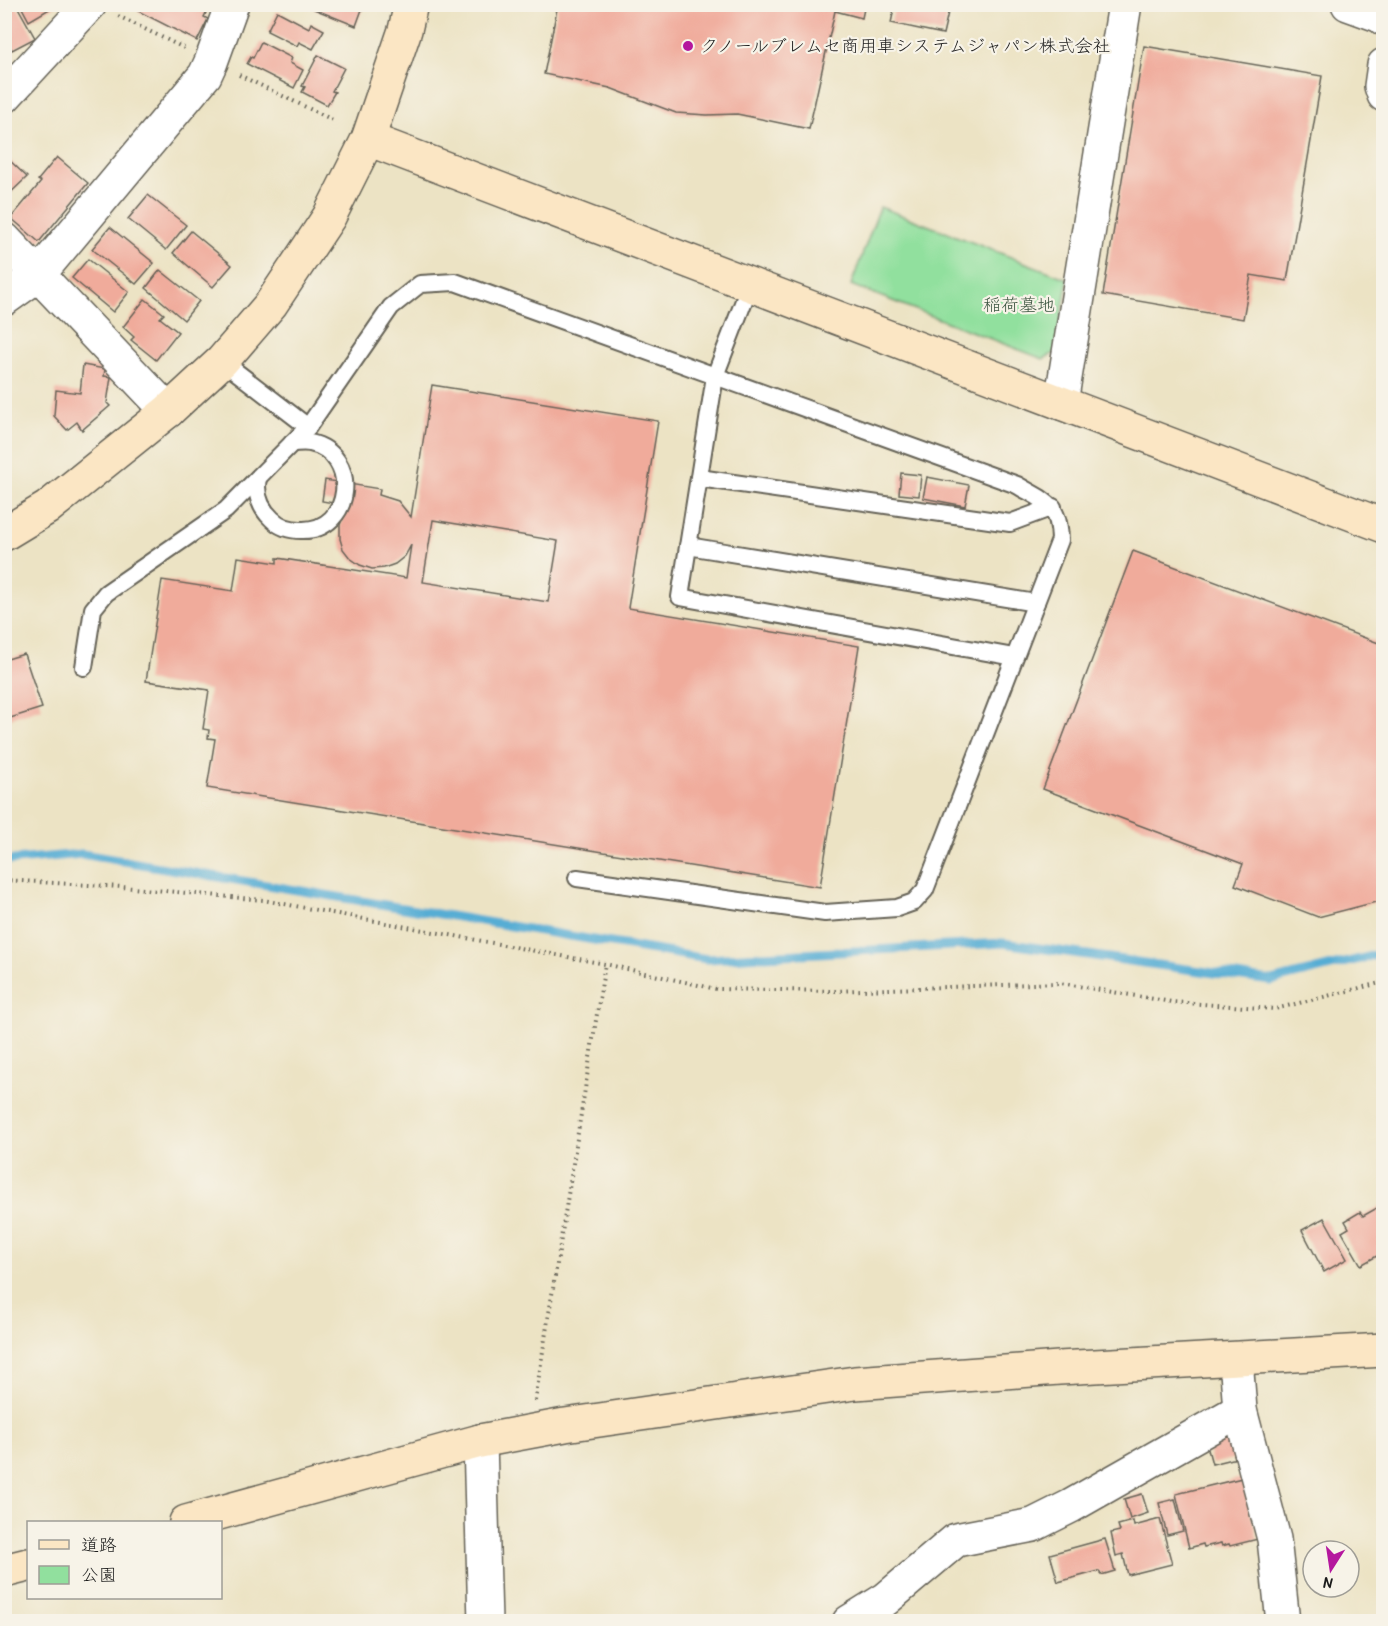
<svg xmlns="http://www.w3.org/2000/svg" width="1388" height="1626" font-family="'Patrick Hand','Klee One',sans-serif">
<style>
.green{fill:#91e09e;stroke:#567e5d;stroke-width:1.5}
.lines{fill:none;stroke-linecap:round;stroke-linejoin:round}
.stream{stroke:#57add4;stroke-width:9}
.building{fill:#f0ab9b;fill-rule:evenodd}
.lane-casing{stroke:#656257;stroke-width:20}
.street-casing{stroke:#656257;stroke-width:36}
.secondary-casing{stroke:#656257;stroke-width:36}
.path{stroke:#656257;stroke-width:4;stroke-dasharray:1.5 4.5;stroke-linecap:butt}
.lane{stroke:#fff;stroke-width:16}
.street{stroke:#fff;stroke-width:33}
.secondary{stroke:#fbe6c4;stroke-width:33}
.poi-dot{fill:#b5179e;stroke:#f7f3e8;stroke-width:2}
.labels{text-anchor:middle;stroke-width:4.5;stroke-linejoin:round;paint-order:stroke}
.poi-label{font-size:18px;fill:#1c1c1c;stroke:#f7f3e8;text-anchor:start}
.park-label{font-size:18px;fill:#3f5743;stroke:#f7f3e8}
</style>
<rect width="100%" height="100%" fill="#f7f3e8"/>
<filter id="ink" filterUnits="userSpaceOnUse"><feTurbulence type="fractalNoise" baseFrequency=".0167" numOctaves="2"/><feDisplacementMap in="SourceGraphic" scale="12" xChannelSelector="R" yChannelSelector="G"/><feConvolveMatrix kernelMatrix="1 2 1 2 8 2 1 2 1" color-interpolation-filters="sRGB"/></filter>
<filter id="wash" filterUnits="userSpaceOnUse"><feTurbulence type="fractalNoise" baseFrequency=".008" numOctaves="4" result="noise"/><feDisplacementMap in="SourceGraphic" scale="24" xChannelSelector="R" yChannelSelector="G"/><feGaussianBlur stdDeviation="1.35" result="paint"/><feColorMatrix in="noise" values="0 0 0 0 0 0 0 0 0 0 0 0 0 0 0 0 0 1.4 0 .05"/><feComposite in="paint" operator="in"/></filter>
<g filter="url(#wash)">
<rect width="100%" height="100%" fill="#ece3c4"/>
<polygon class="green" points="880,207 1068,279 1055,353 1043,359 851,285"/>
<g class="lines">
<polyline class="stream" points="4,861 82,854 707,959 1003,943 1271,981 1384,953"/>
</g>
<g id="blocks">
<g class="building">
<polygon points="5,4 16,4 35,38 12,50 8,44 5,46"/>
<polygon points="20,4 58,4 29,21"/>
<polygon points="141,4 208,4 210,5 204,17 208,19 197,41 138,11"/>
<polygon points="315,4 364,4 356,26 314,9"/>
<polygon points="558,4 865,4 862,18 835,11 809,129 737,114 707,115 676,113 610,88 544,74"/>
<polygon points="895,4 950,4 943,34 891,23"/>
<polygon points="277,11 309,28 311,23 324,30 313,49 299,42 297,46 267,31"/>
<polygon points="261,42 292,58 290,63 303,70 294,88 247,64 251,57 253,58"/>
<polygon points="1144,46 1322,76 1287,281 1251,275 1243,319 1103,295"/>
<polygon points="318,55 344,68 332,91 335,92 327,105 302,92 305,87 302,86"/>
<polygon points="4,155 27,177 4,199"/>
<polygon points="57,157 88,183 39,242 11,218 41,182 38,180"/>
<polygon points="148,195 186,225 166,250 128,219"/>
<polygon points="110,227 154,263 136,284 92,249"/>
<polygon points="191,231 232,265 213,287 173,253"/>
<polygon points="88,259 129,292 113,312 72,278"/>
<polygon points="160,270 199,301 184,320 146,288"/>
<polygon points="145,299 164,314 160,318 178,332 156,360 131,340 134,337 123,327"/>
<polygon points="83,365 105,369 104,376 111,377 107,403 110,406 82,430 77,422 67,430 54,416 56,390 80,393"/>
<path d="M432 385 658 421 628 608 859 646 820 887 207 788 215 739 208 738 209 730 203 729 209 690 146 681 162 580 233 591 238 557 277 563V558L406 578 411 545 405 556 395 564 384 568 372 569 360 565 350 558 343 549 340 539V525L344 514 350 506 322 501 325 480 380 489 379 495 398 501 411 517ZM433 520 558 541 548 602 423 582Z"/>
<polygon points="901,473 921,475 919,496 899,494"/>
<polygon points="927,477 969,485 965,506 923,498"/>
<polygon points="1133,551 1384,645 1384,900 1318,917 1235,885 1243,864 1043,789"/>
<polygon points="24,654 42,708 4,720 4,660"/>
<polygon points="1384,1204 1384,1252 1361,1265 1342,1232 1349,1228 1345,1221 1360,1212 1363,1216"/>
<polygon points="1324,1218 1347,1259 1324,1272 1302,1230"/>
<polygon points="1235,1435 1241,1457 1212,1464 1206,1442"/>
<polygon points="1242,1478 1258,1539 1230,1546 1229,1544 1222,1546 1221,1543 1204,1547 1203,1544 1189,1548 1176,1494"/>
<polygon points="1142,1494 1148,1513 1130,1519 1124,1499"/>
<polygon points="1175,1499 1183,1531 1167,1535 1159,1503"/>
<polygon points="1160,1519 1172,1564 1128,1575 1123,1554 1116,1556 1111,1533 1120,1531 1118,1525 1133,1521 1134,1526"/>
<polygon points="1105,1539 1115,1571 1101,1575 1099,1571 1058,1582 1050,1554"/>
</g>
</g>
</g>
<g filter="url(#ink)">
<use href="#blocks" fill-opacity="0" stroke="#656257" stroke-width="1.5"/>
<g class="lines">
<defs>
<g id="lane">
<polyline points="750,285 715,376 680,597 1014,657"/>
<polyline points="222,361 308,427"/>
<path d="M258 478C255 493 260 508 272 519 280 527 290 530 301 530 353 532 361 454 310 443 304 442 297 443 292 443"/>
<polyline points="699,478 1010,523 1053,507"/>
<polyline points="688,546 1036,603"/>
<path d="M84 667 93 609 106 593 226 510 308 427 391 307 420 284 455 282 1017 485C1046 502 1059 503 1060 540L925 890 914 902 897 908 825 913 577 878"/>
</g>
<g id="street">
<polyline points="1348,4 1381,16 1384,19"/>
<polyline points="1384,65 1381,86 1384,95"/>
<polyline points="4,97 90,4"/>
<polyline points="4,239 168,411"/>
<polyline points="4,299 39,274 205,75 211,62 232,4"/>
<polyline points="1061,403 1125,4"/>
<polyline points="1236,1359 1240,1410 1274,1539 1283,1622"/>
<polyline points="480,1441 485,1622"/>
<polyline points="849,1622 886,1599 956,1540 1033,1525 1071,1506 1240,1410"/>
</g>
<g id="secondary">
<polyline points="368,139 1384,526"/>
<polyline points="4,534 47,508 168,411 222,361 271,304 329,217 368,139 405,30 411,4"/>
<polyline points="186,1522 480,1441 565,1425 855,1383 1059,1368 1384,1350"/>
<polyline points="4,1571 28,1565"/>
</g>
</defs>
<use href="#lane" class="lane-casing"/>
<use href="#street" class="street-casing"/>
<use href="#secondary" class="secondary-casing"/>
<g class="path">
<polyline points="118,16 184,48"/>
<polyline points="239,75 335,121"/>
<polyline points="4,880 122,887 263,900 605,964 716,989 834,991 1060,983 1172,1002 1275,1009 1384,982"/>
<polyline points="535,1401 605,964"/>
</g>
<use href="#lane" class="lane"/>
<use href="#street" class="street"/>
<use href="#secondary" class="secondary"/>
</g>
</g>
<circle class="poi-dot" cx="688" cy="46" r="6"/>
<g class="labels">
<g class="poi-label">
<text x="700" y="52">クノールブレムセ商用車システムジャパン株式会社</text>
</g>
<g class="park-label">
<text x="1019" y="311">稲荷墓地</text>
</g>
</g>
<rect width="1388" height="1626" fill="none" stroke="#f7f3e8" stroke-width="24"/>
<rect x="27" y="1521" width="195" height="78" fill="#f7f3e8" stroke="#9f9d96" stroke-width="1.5"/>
<rect x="39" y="1540" width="30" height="9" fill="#fbe6c4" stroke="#9f9d96" stroke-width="1.5"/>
<text x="81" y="1551" font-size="18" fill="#1c1c1c">道路</text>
<rect x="39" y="1566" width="30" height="18" fill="#91e09e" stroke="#9f9d96" stroke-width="1.5"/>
<text x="81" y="1581" font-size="18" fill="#1c1c1c">公園</text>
<g transform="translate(1331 1569) rotate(192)"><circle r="28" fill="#f7f3e8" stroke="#9f9d96" stroke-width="1.5"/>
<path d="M0-4.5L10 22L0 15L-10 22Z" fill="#b5179e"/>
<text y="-9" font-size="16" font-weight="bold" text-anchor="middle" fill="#1c1c1c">N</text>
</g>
</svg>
